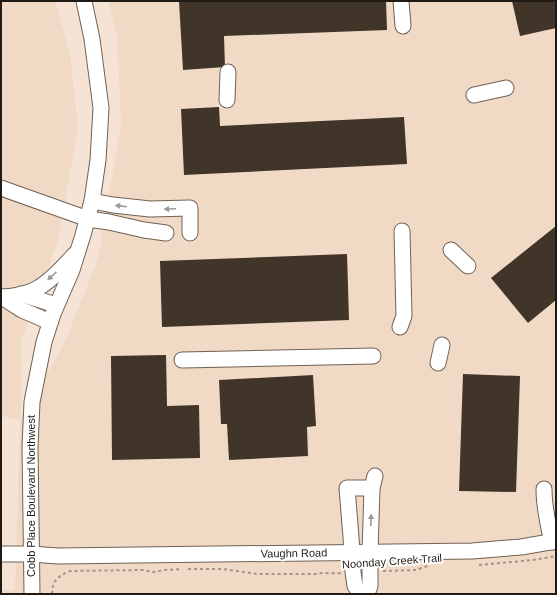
<svg xmlns="http://www.w3.org/2000/svg" width="557" height="595" font-family="Helvetica,sans-serif">
<style>
.built{fill:#f0dac5}
.building{fill:#413428}
.lines{fill:none;stroke-linecap:round;stroke-linejoin:round}
.minor-casing{stroke:#706154;stroke-width:17}
.path{stroke:#a19489;stroke-width:2;stroke-dasharray:3 3;stroke-linecap:butt}
.minor{stroke:#fff;stroke-width:15}
.oneway{fill:#9b9895}
.labels{text-anchor:middle;stroke-width:4;stroke-linejoin:round;paint-order:stroke}
.street-label{font-size:11px;fill:#201a14;stroke:#fff}
</style>
<rect width="100%" height="100%" fill="#f5e4d5"/>
<polygon class="built" points="1,1 55,1 70,54 78,127 58,241 22,339 21,419 64,344 98,259 121,124 117,37 108,1 556,1 556,594 1,594 1,590 15,590 20,420 1,416"/>
<g class="building">
<polygon points="179,1 386,1 387,30 224,36 225,67 183,70"/>
<polygon points="512,1 556,1 556,28 520,36"/>
<polygon points="219,107 220,126 404,117 407,164 184,175 181,109"/>
<polygon points="556,226 556,300 528,323 491,278"/>
<polygon points="347,254 349,320 162,327 160,261"/>
<polygon points="166,355 167,406 199,405 200,458 112,460 111,356"/>
<polygon points="463,374 520,376 516,492 459,491"/>
<polygon points="313,375 316,426 307,427 308,456 229,460 227,424 221,424 219,380"/>
</g>
<g class="lines">
<defs>
<g id="minor">
<polyline points="401,1 403,26"/>
<polyline points="474,95 506,88"/>
<polyline points="227,100 228,72"/>
<polyline points="1,188 88,219 109,222 144,230 166,233"/>
<polyline points="92,201 113,205 150,209 190,208 190,233"/>
<polyline points="451,250 468,266"/>
<polyline points="21,294 56,305"/>
<path d="M1 297C12 297 28 294 38 288 52 280 64 266 75 254"/>
<polyline points="2,297 22,310 50,322"/>
<polyline points="400,327 404,316 402,231"/>
<polyline points="182,360 373,356"/>
<polyline points="438,363 442,345"/>
<path d="M544 489C544 507 548 525 552 542"/>
<polyline points="1,554 31,554 58,556 472,551 521,547 556,541"/>
<polyline points="32,594 30,447 32,402 44,342 53,314 72,270 83,235 92,201 98,160 101,108 92,39 84,1"/>
<polyline points="361,594 355,586 353,572 351,537 347,488 372,488"/>
<polyline points="367,594 370,586 370,552 372,488 375,476"/>
</g>
</defs>
<use href="#minor" class="minor-casing"/>
<g class="path">
<polyline points="479,565 533,560 556,556"/>
<path d="M188 569H223L258 574H316C324 572 333 574 341 573"/>
<polyline points="383,571 416,570 430,565"/>
<path d="M52 594C52 581 58 576 70 571L143 570 154 572 164 570 182 569"/>
</g>
<use href="#minor" class="minor"/>
</g>
<defs><path id="oneway-solid" d="M-6-.8H1V-3.2L6.5 0L1 3.2V.8H-6Z"/></defs>
<g class="oneway">
<use href="#oneway-solid" transform="translate(121 206) rotate(-173)"/>
<use href="#oneway-solid" transform="translate(170 209) rotate(178)"/>
<use href="#oneway-solid" transform="translate(52 276) rotate(138)"/>
<use href="#oneway-solid" transform="translate(371 520) rotate(-88)"/>
</g>
<g class="labels">
<g class="street-label">
<text transform="translate(31 496) rotate(-90)" y="4">Cobb Place Boulevard Northwest</text>
<text transform="translate(294 553) rotate(-1)" y="4">Vaughn Road</text>
<text transform="translate(392 561) rotate(-4)" y="4">Noonday Creek Trail</text>
</g>
</g>
<rect width="557" height="595" fill="none" stroke="#201a14" stroke-width="4"/>
</svg>
